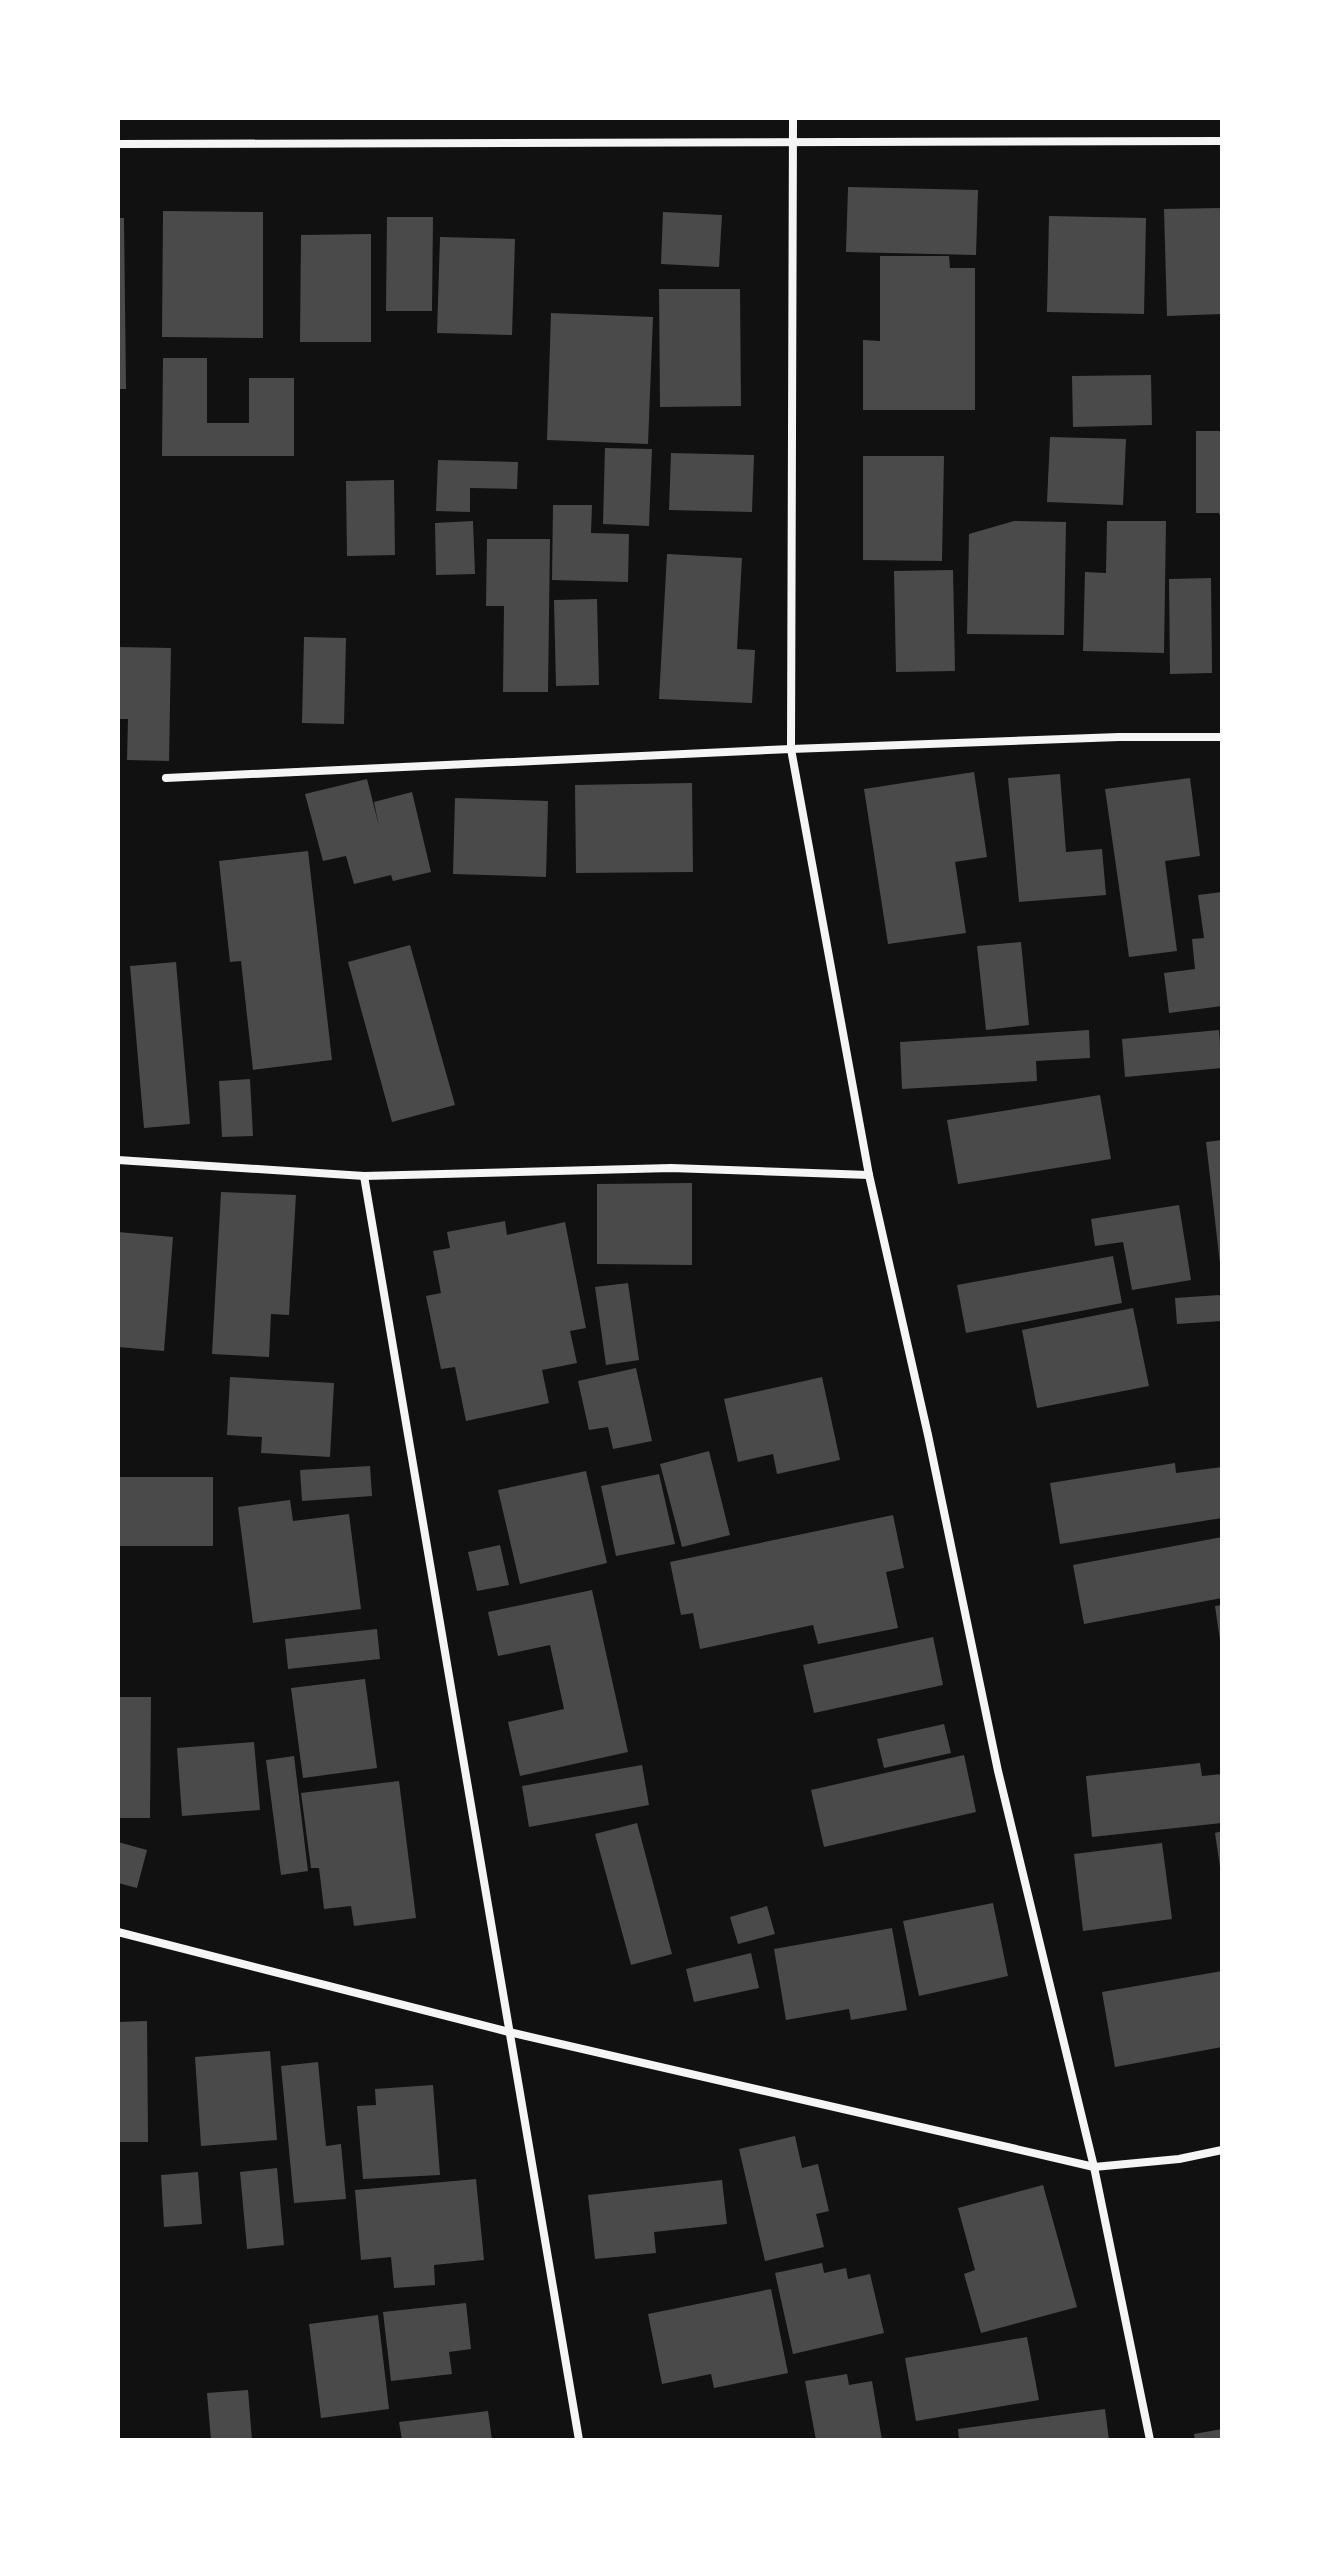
<svg xmlns="http://www.w3.org/2000/svg" width="1340" height="2558" font-family="'Roboto Condensed',sans-serif">
<style>
.building{fill:#4a4a4a}
.lines{fill:none;stroke-linecap:round;stroke-linejoin:round}
.minor{stroke:#f5f5f5;stroke-width:8}
</style>
<rect width="100%" height="100%" fill="#111"/>
<g class="building">
<polygon points="848,187 978,190 976,255 846,252"/>
<polygon points="1222,208 1222,314 1167,316 1164,209"/>
<polygon points="163,211 263,212 263,338 162,337"/>
<polygon points="663,212 722,215 719,267 661,264"/>
<polygon points="1049,216 1146,218 1144,314 1047,312"/>
<polygon points="387,217 433,217 432,311 386,311"/>
<polygon points="118,218 124,218 126,389 118,389"/>
<polygon points="371,234 371,342 300,342 301,235"/>
<polygon points="440,237 515,239 512,335 437,333"/>
<polygon points="880,256 949,256 950,268 975,268 975,410 863,410 863,340 880,341"/>
<polygon points="659,289 740,289 741,406 660,407"/>
<polygon points="551,313 653,317 648,444 547,440"/>
<polygon points="163,358 207,358 207,423 249,423 249,378 294,378 294,456 162,456"/>
<polygon points="1151,375 1152,425 1073,427 1072,376"/>
<polygon points="1196,431 1222,431 1222,523 1219,513 1196,513"/>
<polygon points="1050,437 1126,439 1123,505 1047,502"/>
<polygon points="605,448 652,449 649,526 603,524"/>
<polygon points="671,453 754,455 752,512 669,510"/>
<polygon points="863,456 944,456 942,561 863,560"/>
<polygon points="438,460 518,462 517,489 470,488 470,512 436,511"/>
<polygon points="394,480 395,555 347,556 346,481"/>
<polygon points="553,505 592,505 591,533 629,534 628,582 552,580"/>
<polygon points="473,521 475,574 436,575 435,523"/>
<polygon points="1014,521 1066,522 1064,635 967,634 969,534"/>
<polygon points="1107,521 1166,521 1164,653 1083,651 1085,572 1106,573"/>
<polygon points="487,539 550,539 548,692 503,692 504,606 486,606"/>
<polygon points="667,554 742,558 737,649 755,650 752,703 659,699"/>
<polygon points="953,570 955,671 896,672 894,571"/>
<polygon points="1211,578 1212,673 1170,674 1169,579"/>
<polygon points="597,599 599,685 556,686 554,600"/>
<polygon points="304,637 346,638 344,724 302,723"/>
<polygon points="118,647 171,648 169,761 127,760 128,719 118,719"/>
<polygon points="974,772 987,857 955,862 966,933 888,944 864,789"/>
<polygon points="1060,774 1066,852 1102,849 1106,895 1019,902 1008,778"/>
<polygon points="1190,778 1200,856 1165,861 1177,951 1129,957 1105,789"/>
<polygon points="367,779 379,826 374,802 412,792 431,872 393,881 391,875 354,884 346,856 323,861 305,794"/>
<polygon points="692,783 693,872 576,873 575,785"/>
<polygon points="455,798 548,801 546,877 453,874"/>
<polygon points="308,851 332,1060 253,1070 241,961 230,962 219,861"/>
<polygon points="1222,892 1222,1006 1169,1013 1164,973 1195,969 1192,939 1204,938 1198,895"/>
<polygon points="1021,942 1029,1025 986,1030 977,946"/>
<polygon points="410,945 455,1105 392,1122 348,962"/>
<polygon points="176,962 190,1124 144,1128 130,966"/>
<polygon points="1089,1030 1090,1058 1036,1061 1037,1081 902,1089 900,1042"/>
<polygon points="1219,1030 1222,1068 1125,1077 1122,1039"/>
<polygon points="250,1079 253,1136 222,1137 219,1081"/>
<polygon points="1100,1095 1111,1159 958,1184 947,1120"/>
<polygon points="1222,1140 1222,1264 1220,1264 1206,1142"/>
<polygon points="692,1183 692,1265 597,1264 597,1184"/>
<polygon points="221,1192 296,1195 289,1315 271,1314 269,1357 212,1354"/>
<polygon points="1179,1205 1191,1280 1132,1290 1123,1242 1095,1246 1091,1219"/>
<polygon points="505,1221 507,1235 565,1222 586,1328 570,1331 577,1363 542,1370 549,1403 466,1421 455,1367 441,1369 426,1296 441,1293 433,1251 450,1248 447,1232"/>
<polygon points="118,1232 173,1237 164,1351 118,1347"/>
<polygon points="1113,1256 1122,1303 966,1333 957,1285"/>
<polygon points="628,1283 639,1360 606,1365 595,1287"/>
<polygon points="1220,1295 1222,1321 1177,1324 1175,1298"/>
<polygon points="1133,1308 1149,1386 1037,1408 1022,1330"/>
<polygon points="636,1368 652,1441 613,1449 608,1427 589,1430 578,1381"/>
<polygon points="230,1377 334,1383 330,1457 261,1453 262,1437 227,1435"/>
<polygon points="822,1377 840,1460 777,1474 773,1454 738,1462 724,1399"/>
<polygon points="709,1451 730,1535 682,1547 660,1464"/>
<polygon points="1175,1463 1176,1473 1222,1467 1222,1518 1060,1544 1050,1483"/>
<polygon points="370,1466 372,1496 302,1501 300,1470"/>
<polygon points="586,1471 607,1563 520,1584 498,1490"/>
<polygon points="659,1474 675,1544 616,1556 601,1486"/>
<rect x="118" y="1477" width="95" height="69"/>
<polygon points="290,1500 293,1521 349,1514 361,1609 253,1623 238,1507"/>
<polygon points="893,1515 904,1568 886,1572 898,1628 818,1644 813,1625 700,1649 693,1613 681,1615 670,1562"/>
<polygon points="1222,1537 1222,1598 1084,1624 1073,1565"/>
<polygon points="500,1545 509,1585 477,1591 468,1552"/>
<polygon points="592,1590 628,1752 520,1776 508,1722 564,1709 550,1645 498,1656 488,1612"/>
<polygon points="1222,1605 1222,1640 1220,1640 1215,1606"/>
<polygon points="377,1629 380,1659 288,1669 285,1639"/>
<polygon points="933,1637 943,1685 814,1713 803,1665"/>
<polygon points="365,1679 377,1768 303,1778 291,1688"/>
<polygon points="118,1697 151,1697 150,1818 118,1818"/>
<polygon points="944,1724 951,1753 884,1768 877,1739"/>
<polygon points="254,1742 260,1810 182,1816 177,1748"/>
<polygon points="964,1755 976,1812 824,1847 811,1790"/>
<polygon points="294,1756 308,1871 281,1875 266,1760"/>
<polygon points="1200,1763 1202,1776 1222,1774 1222,1823 1092,1837 1086,1776"/>
<polygon points="642,1765 649,1805 529,1827 522,1786"/>
<polygon points="399,1781 416,1918 354,1926 351,1906 324,1909 319,1868 311,1868 301,1793"/>
<polygon points="637,1823 672,1954 631,1965 595,1834"/>
<polygon points="1222,1831 1222,1867 1220,1867 1215,1833"/>
<polygon points="118,1842 147,1850 137,1888 118,1883"/>
<polygon points="1162,1843 1172,1919 1083,1931 1074,1854"/>
<polygon points="993,1903 1008,1976 919,1996 903,1921"/>
<polygon points="767,1906 775,1934 738,1944 730,1917"/>
<polygon points="892,1928 907,2010 851,2020 849,2009 786,2020 774,1949"/>
<polygon points="751,1953 759,1988 694,2002 686,1969"/>
<polygon points="1222,1971 1222,2047 1115,2067 1102,1992"/>
<polygon points="147,2021 148,2142 118,2142 118,2022"/>
<polygon points="270,2051 277,2140 201,2146 195,2057"/>
<polygon points="318,2062 326,2146 341,2144 346,2199 294,2203 281,2066"/>
<polygon points="433,2085 440,2175 363,2179 357,2106 376,2105 375,2089"/>
<polygon points="795,2136 802,2168 818,2164 829,2211 816,2214 824,2247 765,2261 739,2149"/>
<polygon points="277,2168 284,2245 247,2249 240,2172"/>
<polygon points="198,2172 202,2224 164,2227 161,2175"/>
<polygon points="476,2179 484,2260 434,2265 435,2285 394,2288 391,2257 361,2260 355,2190"/>
<polygon points="722,2180 727,2224 654,2232 656,2253 595,2259 588,2195"/>
<polygon points="1043,2185 1077,2307 981,2333 964,2274 975,2270 958,2208"/>
<polygon points="822,2263 824,2273 846,2268 848,2279 870,2274 884,2333 793,2354 775,2273"/>
<polygon points="771,2289 788,2373 714,2388 711,2374 662,2384 648,2314"/>
<polygon points="466,2303 471,2349 449,2352 452,2374 391,2381 383,2312"/>
<polygon points="378,2315 389,2409 321,2418 309,2324"/>
<polygon points="1027,2337 1039,2400 916,2421 905,2358"/>
<polygon points="847,2374 849,2385 872,2381 882,2440 816,2440 805,2381"/>
<polygon points="248,2390 252,2440 211,2440 207,2393"/>
<polygon points="1105,2409 1109,2440 959,2440 958,2429"/>
<polygon points="488,2411 492,2440 402,2440 399,2422"/>
<polygon points="1222,2429 1222,2440 1195,2440 1194,2434"/>
</g>
<g class="lines">
<g class="minor">
<polyline points="793,118 791,749 869,1175 928,1435 998,1771 1094,2167 1150,2440"/>
<polyline points="118,144 1222,141"/>
<polyline points="166,778 791,749 1119,737 1222,737"/>
<polyline points="118,1160 364,1176 671,1168 869,1175"/>
<polyline points="364,1176 579,2440"/>
<polyline points="118,1932 509,2032 1094,2167 1179,2159 1222,2150"/>
</g>
</g>
<rect width="1340" height="2558" fill="none" stroke="#ffffff" stroke-width="240"/>
</svg>
